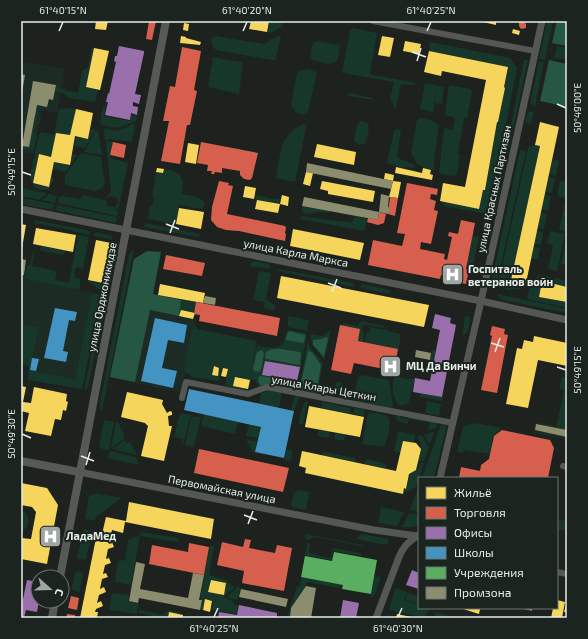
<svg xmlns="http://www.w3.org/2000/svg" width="588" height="639" font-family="'Exo 2',sans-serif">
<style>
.built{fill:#1c2b24}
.green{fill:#163729;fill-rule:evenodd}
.forest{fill:#255742}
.homes{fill:#f6d55c}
.shops{fill:#d6604d}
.offices{fill:#9970ab}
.schools{fill:#4393c3}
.public{fill:#5aae61}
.industry{fill:#8c8c6e}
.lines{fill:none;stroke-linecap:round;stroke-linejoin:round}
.minor{stroke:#555755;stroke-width:6}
.tertiary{stroke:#555755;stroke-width:7}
.secondary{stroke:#575957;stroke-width:8}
.ticks{fill:none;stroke:#e7edea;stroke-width:1.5}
.labels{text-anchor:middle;stroke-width:4;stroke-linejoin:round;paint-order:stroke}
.street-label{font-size:11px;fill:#e7edea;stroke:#1b241f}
.poi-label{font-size:11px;font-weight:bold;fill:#e7edea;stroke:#1b241f;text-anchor:start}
.neatline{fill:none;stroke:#e7edea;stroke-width:1.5}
.ticks-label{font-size:10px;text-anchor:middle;fill:#e7edea}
</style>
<rect width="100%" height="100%" fill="#1d221f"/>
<g class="built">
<polygon points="21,61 65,69 57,113 42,110 33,154 21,152"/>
<polygon points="21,278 92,293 75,379 30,370 39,328 21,324"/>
<polygon points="132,307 196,320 181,393 116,379"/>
<polygon points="535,421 567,428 567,440 533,433"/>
</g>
<g class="green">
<polygon points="269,21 283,21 282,27 271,33 267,32"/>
<polygon points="547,21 553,21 545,60 539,59"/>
<polygon points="353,28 377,33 370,74 415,83 415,85 401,84 396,108 394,108 394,105 390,99 394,82 342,73 350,30"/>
<polygon points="216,36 264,44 277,36 281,36 276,58 275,60 272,60 216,50 213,47 211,40 213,37"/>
<path d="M317 41 340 45 338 59 336 62 328 64 312 60C309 55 311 48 314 42Z"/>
<polygon points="430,42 510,58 517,68 488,214 444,206 441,201 479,208 483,190 485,190 497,122 498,122 505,88 504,87 508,67 429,51"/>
<polygon points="557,46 567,48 567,60 554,58"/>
<polygon points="95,47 109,51 94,48 86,87 98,90 95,102 68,98 65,94 55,91 56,85 67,91 78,93 82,71 88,67 92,48"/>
<polygon points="213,57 241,62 243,63 239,94 208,87"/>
<polygon points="524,59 528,60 508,153 505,156"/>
<polygon points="539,61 544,62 535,107 530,103"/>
<path d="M308 69 314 71 317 73 308 112C303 116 301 115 295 112L291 104 297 73 299 71Z"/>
<polygon points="425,83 444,87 444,88 442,103 439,104 435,103 437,88 433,112 420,109"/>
<polygon points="449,85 470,89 472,92 467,118 464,118 458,154 460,155 457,174 454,176 440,174 439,172 444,128 453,130 455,118 445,115"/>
<polygon points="349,93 373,98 374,100 348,96 347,95"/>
<path d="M106 103 104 116 130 121 131 115 137 116 136 121 118 128 102 125 100 123C101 117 101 107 106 103Z"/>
<polygon points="37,105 39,106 34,133 37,136 34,148 29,150 21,149 22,141 22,146 29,147"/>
<polygon points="70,108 76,109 70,135 56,133 51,157 39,154 33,183 30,179 30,175 39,135 41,132 54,135 59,109"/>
<polygon points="534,111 531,124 525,123 528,112"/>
<path d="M419 118C427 119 435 120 439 126L434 160V170C422 168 416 165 411 153L417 120Z"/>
<path d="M360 121 368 123C370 130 368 139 364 144L360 145 355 142C353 135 356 127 360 121Z"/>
<path d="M307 123 295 182 276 178C281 153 279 132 307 123Z"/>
<polygon points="133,124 135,125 132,142 110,139 105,141 104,128 117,131"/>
<polygon points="91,129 96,130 85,148 74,146 76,137 89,139"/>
<polygon points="396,129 401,130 397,158 411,163 414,165 414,168 400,167 387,163 394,131"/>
<polygon points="96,131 98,131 102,155 84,152"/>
<polygon points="108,141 113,142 110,158 128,163 118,211 115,207 118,202 117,198 110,196 106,200 107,206 114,207 118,213 117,216 58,203 59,197 62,196 80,199 84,195 105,200 111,191 106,142"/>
<path d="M535 145 540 146 512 280 525 283 527 279H530C527 291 518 289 508 290L500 285 499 281 528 148 529 146Z"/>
<polygon points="520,150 526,151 497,283 495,286 490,288"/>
<path d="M81 153 101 157 105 183C103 188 100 190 95 191L65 185V176Z"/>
<polygon points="72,154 77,155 66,172 53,169 54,162 69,165"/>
<polygon points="553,159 559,161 556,176 549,174"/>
<path d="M164 169C182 171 184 177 182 194 189 195 212 198 202 209L179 205 176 224 148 219 150 206H152L154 197H152L156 172 163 173Z"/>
<path d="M51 177H53V181L49 189C43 191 38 190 33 186V184L49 187Z"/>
<polygon points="549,177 555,178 552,193 546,192"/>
<polygon points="560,181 567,182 566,231 559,230 566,198 557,196"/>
<polygon points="498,187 501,187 495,214 492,216"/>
<polygon points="21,188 46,193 47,194 39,200 21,196"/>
<polygon points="49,194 57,196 55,203 42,200"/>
<polygon points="257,195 273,199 279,198 280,200 278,203 256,200 256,197"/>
<polygon points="545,195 551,196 548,211 542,209"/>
<polygon points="21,198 54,204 53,210 21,204"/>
<polygon points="57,205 117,217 116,223 58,211 56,209"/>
<path d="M302 206 330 211 331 213C327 213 324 212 320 212 313 212 308 217 301 211Z"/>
<polygon points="541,213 547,214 544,229 538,228"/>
<polygon points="301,216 352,223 355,216 367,219 364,231 301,219 300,218"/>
<polygon points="35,220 88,230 90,235 72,231 71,230 34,223"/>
<polygon points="145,223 201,234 198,237 144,227"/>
<polygon points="537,231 543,232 541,245 534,244"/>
<polygon points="550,231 565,234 557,271 548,269 553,245 547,244"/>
<polygon points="96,232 110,235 112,237 112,240 93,236"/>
<polygon points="78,235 89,237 83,269 76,267 74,278 81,279 79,290 21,278 21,275 25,276 27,265 30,265 33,251 34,254 32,266 57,271 55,280 69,283"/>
<polygon points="472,236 479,237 472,271 466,269"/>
<polygon points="567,237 567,265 561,264"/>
<polygon points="41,246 65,251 64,255 41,251 40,250"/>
<polygon points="116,246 88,388 84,390 113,248"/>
<polygon points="534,247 540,248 538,259 531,259"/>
<polygon points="134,249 102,411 99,408 129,254"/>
<polygon points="254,261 269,264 270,269 250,266 252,262"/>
<polygon points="279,269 353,283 354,287 278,271"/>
<polygon points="259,271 271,273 266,299 275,305 274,311 264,308 265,302 253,300"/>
<polygon points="538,275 551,277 550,283 542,282 539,297 567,302 567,308 527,299 530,286"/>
<polygon points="555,278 567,281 566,286 554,284"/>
<polygon points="88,281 103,285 102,291 88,282"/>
<polygon points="362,284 390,290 389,294 360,288"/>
<polygon points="92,293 101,295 82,389 28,380 29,366 21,364 21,324 39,327 30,370 75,379"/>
<polygon points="498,294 567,309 567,313 502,300 498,296"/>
<polygon points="155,295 197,302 193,319 152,311"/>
<polygon points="288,316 309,320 307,331 288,327"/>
<polygon points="467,316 471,317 467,333 462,335 465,317"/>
<polygon points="362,321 384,326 383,328 366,325 363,326 362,330 364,334 363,342 358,341 360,329 340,325 344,323 358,326 359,323"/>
<path d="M193 326 197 327V329L257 341 252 368 257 345C264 347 278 351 283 343 285 339 286 334 287 330L305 333 307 335 296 391 278 387 280 378 297 381 299 367 265 361 262 375 277 378 276 387H259L255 380 251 379 248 391 227 386 225 385 228 369 222 368 219 381 192 377 189 374 185 373 184 369 189 344H194L189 343Z"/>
<polygon points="386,326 387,331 401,334 395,370 394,371 398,349 365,342 366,334 370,331 369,327 385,330"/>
<polygon points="331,329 324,360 312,344 310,334 323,336"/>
<polygon points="308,339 309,346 323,363 317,394 299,390"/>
<polygon points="432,350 436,351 433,366 428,365"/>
<polygon points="361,375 389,380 393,406 391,408 355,400 353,399 358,378"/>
<path d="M396 377 408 379 415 378 409 403 400 406C392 400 393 388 393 379Z"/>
<polygon points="562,377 567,378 567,430 556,428 564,390 559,389"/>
<polygon points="336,382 342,382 339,394 334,393"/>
<polygon points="268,390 282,393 279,408 259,404 261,393"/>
<polygon points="420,393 442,397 443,398 442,401 420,397"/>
<polygon points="295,395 300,396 294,411 291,411"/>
<path d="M308 400 303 425 299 424C300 416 301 404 308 400Z"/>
<polygon points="427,401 441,404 439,416 425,413"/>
<polygon points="322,402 351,408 350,414 321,408"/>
<polygon points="354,408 365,410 364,416 353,414"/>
<path d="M368 412C373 413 382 413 387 416 393 420 387 442 384 447L362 444Z"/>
<polygon points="180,413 193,415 190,418 183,446 182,446 183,439 174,437"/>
<polygon points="204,414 238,422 235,434 201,426"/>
<polygon points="397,414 400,414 400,418 408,419 409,417 438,422 436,428 428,431 430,423 409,419 408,424 400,422 396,419"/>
<polygon points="194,416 201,417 194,447 185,445 191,418"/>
<polygon points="104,420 114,422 109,450 102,449 99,446"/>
<polygon points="116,422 118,423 125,435 123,437 124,439 111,448"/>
<polygon points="475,423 502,428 493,436 490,454 464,450 463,453 457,452 463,426"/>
<polygon points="249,424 261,427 258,438 246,436"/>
<polygon points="441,424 447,425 434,478 422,478"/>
<polygon points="319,430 330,432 329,438 317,436"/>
<polygon points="398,431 415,435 414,443 403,441 400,453 394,451"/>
<polygon points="435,431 430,445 424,435"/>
<polygon points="335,433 345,435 344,441 334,439"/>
<polygon points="418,435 422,436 429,447 424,461 418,460 421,448 420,441 417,439"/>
<polygon points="246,439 257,442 255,452 252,451"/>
<polygon points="125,440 126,443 130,442 137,455 112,449"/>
<polygon points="289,449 293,451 291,460 286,461 285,459 286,450"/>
<polygon points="110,451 136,457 139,465 108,458"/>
<polygon points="324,452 355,458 356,462 322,455"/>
<polygon points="366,459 385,463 387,469 364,464"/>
<polygon points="420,462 424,463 416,487 404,493 405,488 407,488 410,473 419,469"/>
<polygon points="419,486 419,512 410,510"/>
<polygon points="300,490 309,492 306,510 292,507 291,505 294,493"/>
<polygon points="96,493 121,498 95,518 95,521 85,519 89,496"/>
<polygon points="381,507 404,512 397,526 378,523"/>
<path d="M21 512 26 513C30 519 29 528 22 531Z"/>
<path d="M409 513 419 515V524C414 528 409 528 402 527Z"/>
<polygon points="560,520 567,521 567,530 557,530 557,521"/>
<polygon points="84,529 92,532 86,559 85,560 78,559 77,557"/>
<polygon points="141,532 179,538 178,542 140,536 131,585 116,582 115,581 118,561 125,560 128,540 134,537 140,536"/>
<polygon points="306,534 363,545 363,546 315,537 308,540 305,538"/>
<polygon points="361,534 389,539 388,543 386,545 356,539"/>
<polygon points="307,543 310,543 309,553 330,558 333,548 361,553 361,556 333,551 331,560 305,555"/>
<path d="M210 545 214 547 209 575 224 579 234 587 232 591H229L221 602 225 597 233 602 235 605H238L237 614 211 610 213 601 205 599 203 610H200L202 600H200ZM211 580 226 583 224 595 208 592Z"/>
<polygon points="76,571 82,572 83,574 80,591 77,592 71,589"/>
<polygon points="375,576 381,577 374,597 371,598"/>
<polygon points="302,577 343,585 338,588 307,582 306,586 291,608 290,618 287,618 297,586 300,585"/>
<polygon points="237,587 239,587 240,589 238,599 236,600 229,598 228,596"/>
<polygon points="395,588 407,592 404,600 419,605 419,608 429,608 425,618 389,610"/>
<polygon points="114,593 129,595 128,601 139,604 137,614 109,610 112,594"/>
<polygon points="407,593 419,596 419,604 405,600"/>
<polygon points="139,610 140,610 163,615 162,618 139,613"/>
<polygon points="169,610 189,615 169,612 168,618 163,618 164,613"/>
<polygon points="436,612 456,618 434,618"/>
</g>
<g class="forest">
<polygon points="557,21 567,21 567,46 552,43"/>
<polygon points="549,60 567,64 567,107 540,101"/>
<polygon points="147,251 161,252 153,294 181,300 179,316 150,310 135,382 110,377 134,259"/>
<polygon points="289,331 305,335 305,339 303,343 286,340 286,337"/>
<polygon points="326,337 328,339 324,357 313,345 313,340 321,339"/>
<polygon points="272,349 281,349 300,352 301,354 300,364 299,365 267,359 265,358 266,352"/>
<polygon points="262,350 264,353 261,370 260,371 255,372 253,369 257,352"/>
<polygon points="308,351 312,352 321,365 317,390 313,392 303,390 300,387"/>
<polygon points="259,376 275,378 276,379 276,383 273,385 260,385 258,381"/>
<polygon points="282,380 296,382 296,387 294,390 279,387 280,381"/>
</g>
<g class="homes">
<polygon points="96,21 108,21 106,30 95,29"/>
<polygon points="251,21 269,21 267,32 249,29"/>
<polygon points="479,21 496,21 496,25"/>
<polygon points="184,23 189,24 188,31 183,30"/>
<polygon points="513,29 520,31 519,35 512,33"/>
<polygon points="181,36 186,37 186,38 201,42 200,45 180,43"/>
<polygon points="382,36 394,38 390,57 378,55"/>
<polygon points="405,41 421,44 419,54 403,51"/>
<polygon points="94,48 109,51 100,90 86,87"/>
<polygon points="429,51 508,67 504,87 505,88 498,122 497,122 485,190 483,190 479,209 440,201 443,183 465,187 486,80 442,71 441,76 424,72"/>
<polygon points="76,109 93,113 88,139 75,136 70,165 54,162 49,187 33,183 39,154 51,157 56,133 70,135"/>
<polygon points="540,122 559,127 526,283 511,280 540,146 535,145"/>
<polygon points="188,143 199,145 196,164 185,162"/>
<polygon points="317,144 356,152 354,165 314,157"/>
<polygon points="396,167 422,173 423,168 431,170 430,174 433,175 432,180 395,173"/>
<polygon points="157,168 164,169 163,173 156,172"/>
<polygon points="306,172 313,173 310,186 303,184"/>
<polygon points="385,173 394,175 393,181 384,179"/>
<polygon points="322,181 375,191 373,202 328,194 328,191 320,189"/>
<polygon points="393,181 401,182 398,198 389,197"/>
<polygon points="245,186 256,188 254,199 243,197"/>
<polygon points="282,195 289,197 288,206 280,204"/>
<polygon points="257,200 280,204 278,213 255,209"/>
<polygon points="179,208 204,212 201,229 176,224"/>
<polygon points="21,224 26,225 22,248 21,248"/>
<polygon points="36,228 76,235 73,252 33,244"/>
<polygon points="293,229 364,243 360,260 290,246"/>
<polygon points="96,240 111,243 103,283 88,280"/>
<polygon points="281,276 429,305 424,327 277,298"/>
<polygon points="542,281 567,287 567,302 539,297"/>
<polygon points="160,284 205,293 203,303 158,295"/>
<polygon points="181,310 195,313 193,319 179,316"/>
<polygon points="534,336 567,343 567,366 538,360 528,408 506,404 517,348 522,349 524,340 533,342"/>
<polygon points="214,366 219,368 218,376 212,375"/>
<polygon points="223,368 228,369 226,377 221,376"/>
<polygon points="235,377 250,380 248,389 233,386"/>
<polygon points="21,386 26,387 23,402 31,403 34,387 67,394 66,401 68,402 66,411 63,410 61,420 55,419 51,436 25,431 29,413 21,411"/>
<polygon points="127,392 163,400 162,404 167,413 170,411 172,412 172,415 168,416 169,426 172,426 164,461 141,456 148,426 145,423 121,417"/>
<polygon points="309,406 364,417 360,437 305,427"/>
<polygon points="403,441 416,443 421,449 416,470 409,474 406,489 404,488 403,494 305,473 306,468 299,466 302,451 396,471"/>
<polygon points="21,483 47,488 58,505 47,564 21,559 21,538 31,539 36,512 32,507 21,505"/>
<polygon points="129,502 214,519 211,539 125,522 123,533 112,530 109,544 112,542 114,547 108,549 106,559 109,558 111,563 105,565 103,574 106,573 108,577 102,579 100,589 104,587 106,592 99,595 97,603 101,601 103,606 96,609 95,612 98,612 97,618 80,618 97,533 102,534 106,517 126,521"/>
<polygon points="211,580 226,583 224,595 208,592"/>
<polygon points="205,599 212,601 210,612 203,610"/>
<polygon points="557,600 565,602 562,618 551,618 553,608 557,608"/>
<polygon points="566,605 567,605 567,612 564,612"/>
<polygon points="460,608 478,608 480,609 479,614"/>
<polygon points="169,612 183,615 183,618 168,618"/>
<polygon points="397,614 411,617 411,618 396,618"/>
</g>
<g class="shops">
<polygon points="149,21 156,21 152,40 146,39"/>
<polygon points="519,21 524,21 526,24 526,28 521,29 519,26"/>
<polygon points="182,47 201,51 194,90 197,91 190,125 187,125 180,164 161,161 169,121 163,121 170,86 175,87"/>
<polygon points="113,142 126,145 124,158 110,155"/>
<polygon points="201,142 258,153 252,178 250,180 244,179 240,175 240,171 222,168 222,173 215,172 214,174 211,174 212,171 207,171 208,165 197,163"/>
<polygon points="219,181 229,183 228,185 233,186 227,214 285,226 286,228 285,233 286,234 285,241 239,231 226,230 217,227 211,220 212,207"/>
<polygon points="407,183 438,189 437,195 431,194 430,199 436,201 434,210 438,211 431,244 421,242 420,249 445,254 444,259 447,260 452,237 448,236 449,232 458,234 461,220 475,223 466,269 469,270 466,284 446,280 446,276 441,275 440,279 368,265 373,240 402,246 405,234 397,233"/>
<polygon points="390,197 398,198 395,216 388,214"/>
<polygon points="379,212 386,214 384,223 378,225 367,222 368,218 378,220"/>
<polygon points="166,255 205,263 202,276 163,269"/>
<polygon points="196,302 280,318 277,336 199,321 200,315 194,314"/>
<polygon points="340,325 360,329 358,341 398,349 394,371 354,363 351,374 331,370"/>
<polygon points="492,326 505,329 504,334 508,335 497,393 481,390 492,336 490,335"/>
<polygon points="502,430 550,440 554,448 548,478 459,478 461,467 480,471 481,465 489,459 494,436"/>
<polygon points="199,449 289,468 283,492 194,473"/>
<polygon points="245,539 251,540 249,548 275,553 277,545 292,548 284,591 242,583 244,571 217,565 222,542 243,547"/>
<polygon points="189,543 209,547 204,575 149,564 152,545 188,552"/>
<polygon points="71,596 79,598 77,610 68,608"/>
<polygon points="67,614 75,615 75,618 66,618"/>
</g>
<g class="offices">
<polygon points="119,46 144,51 144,53 135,94 141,95 139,104 133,102 133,106 138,107 137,115 131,113 130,120 105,115 108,102 106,102 108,93 109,94 116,62 114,61 115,56 117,56"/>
<polygon points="435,314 451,318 450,323 456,325 442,397 413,392 415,378 430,381 440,330 432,328"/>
<polygon points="265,361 300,367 297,381 262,375"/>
<polygon points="412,570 419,573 419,589 406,585"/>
<polygon points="27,580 38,582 38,601 39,601 37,612 26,610 24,618 21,618 21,609"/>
<polygon points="343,600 359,603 356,618 340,618"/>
<polygon points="239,605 277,613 277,618 218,618 219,612 237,615"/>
<polygon points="520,608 532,608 532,611"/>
</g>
<g class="schools">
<polygon points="55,308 77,312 75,321 69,320 63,351 68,352 66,362 44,358"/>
<polygon points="155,318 187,325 184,343 168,340 162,368 177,371 173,388 141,381"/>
<polygon points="32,358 39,359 36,371 30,370"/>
<polygon points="189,389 294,411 284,458 255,452 261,427 184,410"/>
</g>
<polygon class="public" points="334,552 377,560 371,594 342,589 343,585 301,577 305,556 332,561"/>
<g class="industry">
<polygon points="21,74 25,75 22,93 21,93"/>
<polygon points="33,81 56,85 53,100 49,99 47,107 37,105 29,147 22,146"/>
<polygon points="307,163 393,181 391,189 306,172"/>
<polygon points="381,194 389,196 388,207 390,208 388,214 379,212 378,220 302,206 304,197 379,212"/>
<polygon points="21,259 26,260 24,275 21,275"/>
<polygon points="205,296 216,298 215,305 203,303"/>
<polygon points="416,350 431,353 430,360 415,357"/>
<polygon points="536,424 567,430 567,437 535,430"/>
<polygon points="136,562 145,564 140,589 188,598 193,573 204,575 199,600 202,600 200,610 139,598 138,603 129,601"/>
<polygon points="306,586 316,588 311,618 290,618 291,608"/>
<polygon points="241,589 288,599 286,607 239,597"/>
</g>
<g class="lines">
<g class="minor">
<polyline points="373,21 535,51"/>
<polyline points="182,398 186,382 248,394 267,387 453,423"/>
<polyline points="563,466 567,467"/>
<polyline points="557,572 567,574"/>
</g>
<g class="tertiary">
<polyline points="21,209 481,301 567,320"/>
<polyline points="79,472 374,530 417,536"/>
<polyline points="440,478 481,301 542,21"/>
<path d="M376 618 399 557C403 547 408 542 417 536"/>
</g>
<g class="secondary">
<polyline points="21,461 79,472"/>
<polyline points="60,577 166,21"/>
<polyline points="52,618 55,601"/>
</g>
</g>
<path class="ticks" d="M59 31 63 22M243 31 247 22M427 31 431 22M412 52 426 57M417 61 421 48M557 104 566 108M22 172 31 175M166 224 179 229M170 233 175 220M328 283 341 288M332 292 337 279M491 343 504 347M495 352 500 338M557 367 566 370M22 434 31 438M81 456 94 461M86 465 90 452M244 515 257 520M248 524 253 511M214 617 218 608M398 617 402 608"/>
<defs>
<symbol id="hospital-square" viewBox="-11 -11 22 22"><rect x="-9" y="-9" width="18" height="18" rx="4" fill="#a0a6a3" stroke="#1b241f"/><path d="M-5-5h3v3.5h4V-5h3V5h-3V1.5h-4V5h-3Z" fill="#fff"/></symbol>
</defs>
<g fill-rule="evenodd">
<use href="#hospital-square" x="440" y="262" width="25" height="25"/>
<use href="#hospital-square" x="378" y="354" width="25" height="25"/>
<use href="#hospital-square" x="38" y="524" width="25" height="25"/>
</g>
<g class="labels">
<g class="street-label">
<text transform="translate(494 189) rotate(-78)" y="4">улица Красных Партизан</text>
<text transform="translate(296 253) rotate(11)" y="4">улица Карла Маркса</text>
<text transform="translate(102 297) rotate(-79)" y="4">улица Орджоникидзе</text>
<text transform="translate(324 388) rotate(10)" y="4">улица Клары Цеткин</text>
<text transform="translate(222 489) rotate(11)" y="4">Первомайская улица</text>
</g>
<g class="poi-label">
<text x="468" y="273">Госпиталь<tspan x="468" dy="13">ветеранов войн</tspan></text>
<text x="406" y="370">МЦ Да Винчи</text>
<text x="66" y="540">ЛадаМед</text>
</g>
</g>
<rect width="588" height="639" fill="none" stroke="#1b241f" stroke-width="44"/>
<rect x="418" y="477" width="140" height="132" fill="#1b241f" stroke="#6d7470"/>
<rect x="426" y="487" width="20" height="12" fill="#f6d55c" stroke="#6d7470"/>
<text x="454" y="497" font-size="12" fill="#e7edea">Жильё</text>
<rect x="426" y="507" width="20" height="12" fill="#d6604d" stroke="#6d7470"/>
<text x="454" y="517" font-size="12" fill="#e7edea">Торговля</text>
<rect x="426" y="527" width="20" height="12" fill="#9970ab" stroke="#6d7470"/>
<text x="454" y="537" font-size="12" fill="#e7edea">Офисы</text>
<rect x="426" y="547" width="20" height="12" fill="#4393c3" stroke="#6d7470"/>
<text x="454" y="557" font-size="12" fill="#e7edea">Школы</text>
<rect x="426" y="567" width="20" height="12" fill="#5aae61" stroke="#6d7470"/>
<text x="454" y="577" font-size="12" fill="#e7edea">Учреждения</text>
<rect x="426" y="587" width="20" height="12" fill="#8c8c6e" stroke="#6d7470"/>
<text x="454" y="597" font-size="12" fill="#e7edea">Промзона</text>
<g transform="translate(50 589) rotate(110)"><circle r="19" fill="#1b241f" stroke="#6d7470"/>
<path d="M0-3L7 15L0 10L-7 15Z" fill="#a0a6a3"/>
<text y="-6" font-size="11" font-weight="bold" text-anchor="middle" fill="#e7edea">С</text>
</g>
<rect x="22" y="22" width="544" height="595" class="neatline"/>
<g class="ticks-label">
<text x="63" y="14">61°40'15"N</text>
<text x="247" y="14">61°40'20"N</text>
<text x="431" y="14">61°40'25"N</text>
<text transform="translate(577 108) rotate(-90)" y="4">50°49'00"E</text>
<text transform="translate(11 172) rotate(-90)" y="4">50°49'15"E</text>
<text transform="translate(577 370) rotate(-90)" y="4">50°49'15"E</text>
<text transform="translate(11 434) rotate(-90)" y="4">50°49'30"E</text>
<text x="214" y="632">61°40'25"N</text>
<text x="398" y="632">61°40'30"N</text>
</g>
</svg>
